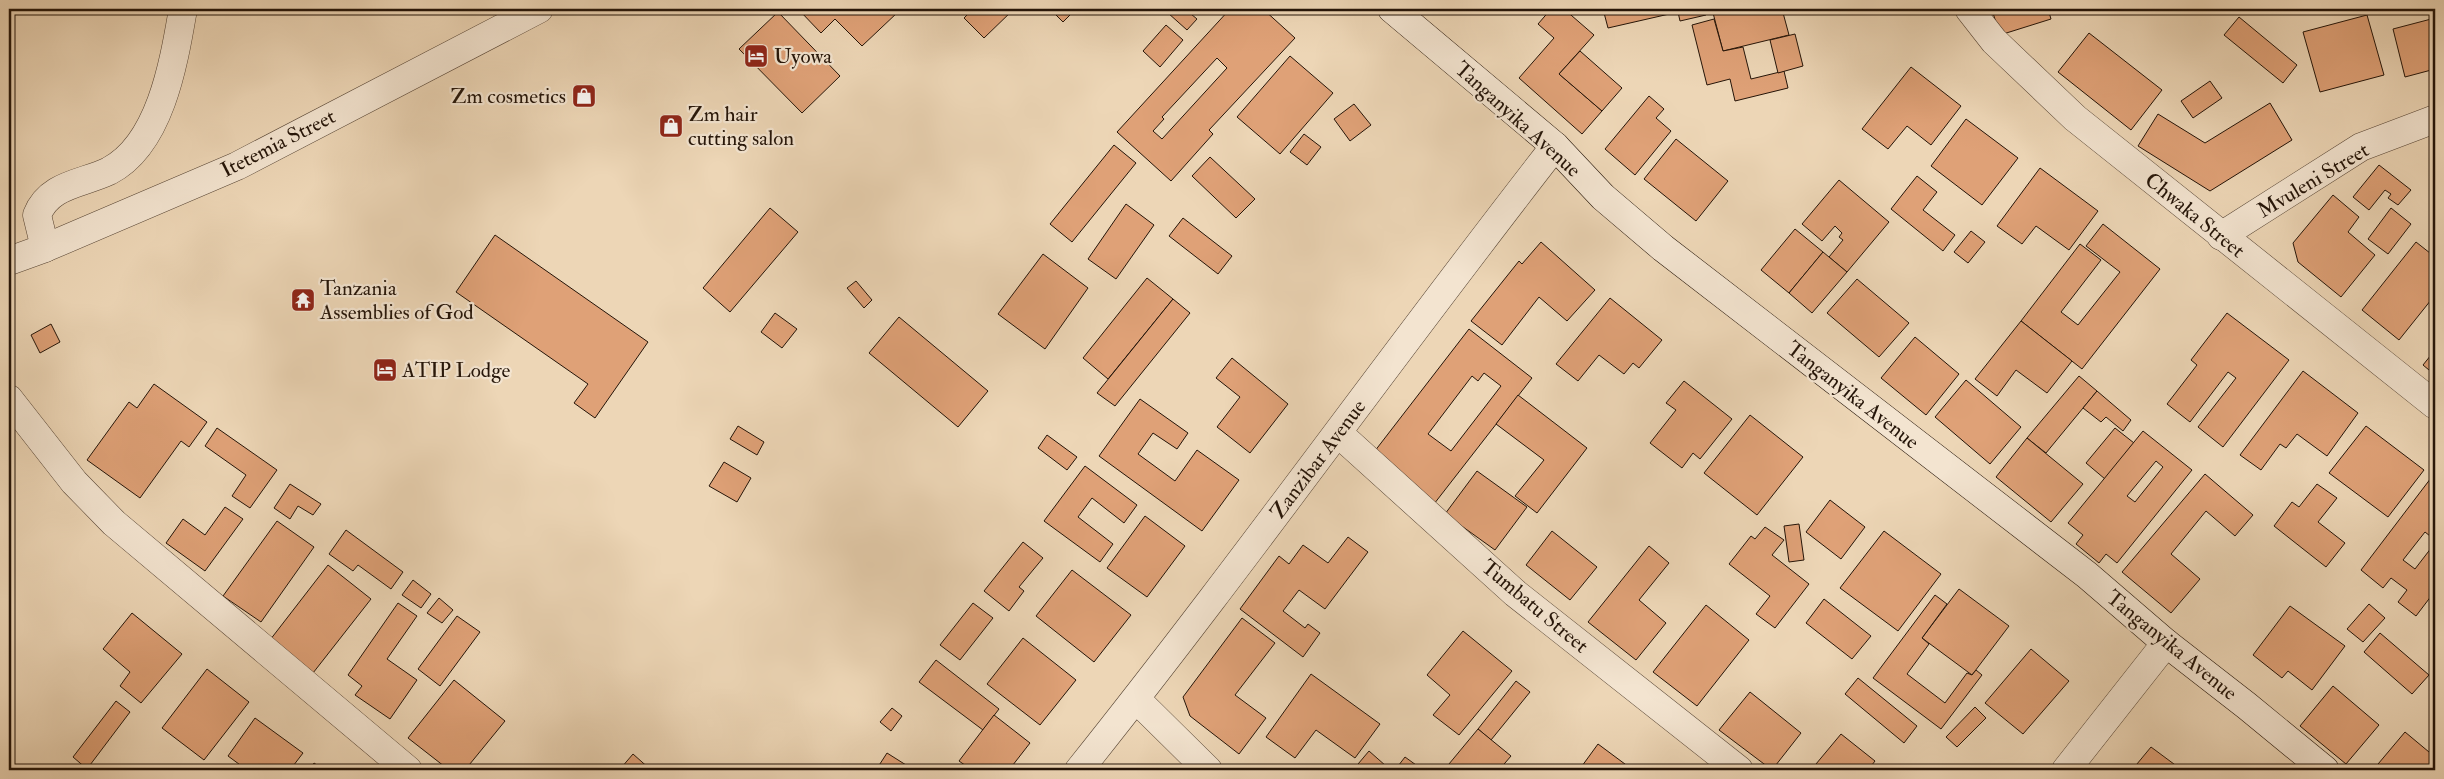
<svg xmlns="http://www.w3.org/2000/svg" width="2444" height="779" font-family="'IM FELL Double Pica',serif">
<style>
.building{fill:#dfa177;stroke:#241408;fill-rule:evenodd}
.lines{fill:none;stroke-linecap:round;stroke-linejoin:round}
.street-casing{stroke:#564434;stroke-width:29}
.secondary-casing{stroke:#241408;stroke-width:29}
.street{stroke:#f3e4d0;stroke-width:28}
.secondary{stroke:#f3e4d0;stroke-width:28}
.labels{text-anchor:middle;stroke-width:4.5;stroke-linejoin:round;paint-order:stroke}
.poi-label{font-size:21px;fill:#241408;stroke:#f3e4d0;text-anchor:start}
.street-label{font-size:21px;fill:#241408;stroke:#f3e4d0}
</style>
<rect width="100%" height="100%" fill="#edd6b6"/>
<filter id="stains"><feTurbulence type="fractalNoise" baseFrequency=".004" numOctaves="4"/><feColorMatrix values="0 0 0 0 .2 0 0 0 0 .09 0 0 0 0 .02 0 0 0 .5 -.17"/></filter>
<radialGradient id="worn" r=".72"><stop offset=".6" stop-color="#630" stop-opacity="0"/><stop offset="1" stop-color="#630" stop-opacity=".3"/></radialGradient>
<g class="building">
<polygon points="801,9 895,9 898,12 862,46 835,19 821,33 799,10"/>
<polygon points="973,9 1014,9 984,38 964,18"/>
<polygon points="1050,9 1074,9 1075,10 1063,22"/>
<polygon points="1171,9 1185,9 1197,19 1187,30 1168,13"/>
<path d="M1230 9H1263L1295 38 1209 130 1213 134 1171 181 1117 132ZM1217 58 1227 68 1162 139 1153 131 1164 119 1162 117Z"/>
<polygon points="1551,9 1564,9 1594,35 1559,74 1602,111 1582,134 1519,78 1554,38 1538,24"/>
<polygon points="1603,9 1704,9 1706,15 1680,21 1678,12 1608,28"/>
<polygon points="1712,9 1782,9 1789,35 1723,51"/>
<polygon points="2008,9 2048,9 2051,19 2000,35 1993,13"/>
<polygon points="2226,9 2242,9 2227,12"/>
<polygon points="778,12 840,76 802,113 739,49"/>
<polygon points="2367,15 2384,75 2320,92 2303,32"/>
<polygon points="2239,17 2297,65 2283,83 2224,35"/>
<polygon points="2435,18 2435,69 2405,77 2393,29"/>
<polygon points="1714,19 1723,51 1743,47 1751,79 1784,71 1788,88 1735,101 1730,79 1707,85 1692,25"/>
<polygon points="1166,25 1183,40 1160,67 1143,51"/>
<polygon points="2089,33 2162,90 2131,130 2058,72"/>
<polygon points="1795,34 1803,66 1778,73 1770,40"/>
<polygon points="1580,51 1622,88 1602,111 1559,74"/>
<polygon points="1290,56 1333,93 1280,154 1237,117"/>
<polygon points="1911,67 1961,106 1931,145 1907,126 1888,149 1862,129"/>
<polygon points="2210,81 2222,98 2193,118 2181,101"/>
<polygon points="1649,96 1664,109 1656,118 1671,131 1635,175 1605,149"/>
<polygon points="2270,103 2292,140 2210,191 2138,146 2158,114 2205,143"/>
<polygon points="1354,104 1371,125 1350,141 1334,119"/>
<polygon points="1966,119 2018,158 1982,205 1931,166"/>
<polygon points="1304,134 1321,147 1307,165 1290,152"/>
<polygon points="1676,139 1728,181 1696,221 1644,179"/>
<polygon points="1114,145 1136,163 1072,242 1050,224"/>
<polygon points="1210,157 1255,199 1236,218 1192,176"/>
<polygon points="2379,165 2411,190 2398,205 2388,198 2391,194 2385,190 2369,210 2353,197"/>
<polygon points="2040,168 2098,211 2069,250 2036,226 2022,244 1997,226"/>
<polygon points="1917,176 1937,192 1923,210 1955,235 1943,251 1891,209"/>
<polygon points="1839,180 1889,222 1847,272 1829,257 1843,240 1839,237 1842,233 1835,226 1822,241 1802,224"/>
<polygon points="2333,195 2359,217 2348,232 2375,255 2341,297 2298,262 2293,243"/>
<polygon points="1126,204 1154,225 1116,279 1088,259"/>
<polygon points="770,208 798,232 730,312 703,288"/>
<polygon points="2391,208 2411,224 2388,254 2368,239"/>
<polygon points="1183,218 1232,256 1218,274 1169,236"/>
<polygon points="2103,224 2160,269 2082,369 2021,321 2080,244 2101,260 2061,312 2078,325 2120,272 2086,246"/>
<polygon points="1795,229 1823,252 1789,293 1761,270"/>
<polygon points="1971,231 1985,242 1968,263 1954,252"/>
<polygon points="495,235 648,342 595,418 574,403 588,384 456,292"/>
<polygon points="1541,242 1595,290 1567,321 1539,297 1502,345 1471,321 1519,261 1522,264"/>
<polygon points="2416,242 2435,257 2435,295 2399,340 2362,310"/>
<polygon points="1823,252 1847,272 1812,313 1789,293"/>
<polygon points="1043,254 1088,288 1045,349 998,314"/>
<polygon points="1147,278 1173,299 1108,379 1083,358"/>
<polygon points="1857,279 1909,323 1879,357 1827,313"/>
<polygon points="856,281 872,300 864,308 847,288"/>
<polygon points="1610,298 1662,340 1639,368 1633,363 1624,374 1599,355 1578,381 1556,364"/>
<polygon points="1173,299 1190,313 1115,406 1097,393"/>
<polygon points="775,313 797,329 782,348 761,332"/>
<polygon points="2227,313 2289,360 2223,447 2198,427 2236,378 2228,372 2190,422 2167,404 2197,365 2191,360"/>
<polygon points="899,317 988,391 958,427 869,353"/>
<polygon points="2021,321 2072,361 2047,393 2016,370 1997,396 1975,379"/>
<polygon points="51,324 60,342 40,353 31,335"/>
<path d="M1469 329 1532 378 1434 504 1371 456ZM1484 373 1501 386 1451 451 1428 434 1472 376 1478 381Z"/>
<polygon points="1915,337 1959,374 1926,415 1881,378"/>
<polygon points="2435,350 2435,375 2423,365"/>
<polygon points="1232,358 1288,404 1250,453 1217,427 1240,397 1216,378"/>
<polygon points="2303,371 2358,413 2327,456 2297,434 2286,448 2280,444 2261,470 2240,455"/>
<polygon points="2079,376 2097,391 2046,453 2027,438"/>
<polygon points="1966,380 2021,427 1990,464 1935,417"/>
<polygon points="1684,381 1732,419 1700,459 1693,453 1682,468 1650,443 1676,410 1666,403"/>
<polygon points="154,384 207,422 189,447 181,441 140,498 87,460 129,402 137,408"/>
<polygon points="2097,391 2131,420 2123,431 2106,417 2101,422 2083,408"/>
<polygon points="1518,395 1587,448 1537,513 1515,496 1544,460 1496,424"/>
<polygon points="1140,399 1188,433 1177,449 1153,433 1138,454 1175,481 1197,450 1239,480 1202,531 1099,456"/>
<polygon points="1750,415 1803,457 1757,515 1704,473"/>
<polygon points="738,426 764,442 757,455 730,439"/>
<polygon points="2366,426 2424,470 2388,517 2329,473"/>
<polygon points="217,428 277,470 250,508 232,496 246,475 205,446"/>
<polygon points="2115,428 2134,443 2105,479 2086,463"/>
<path d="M2143 431 2192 470 2117 563 2106 554 2099 563 2076 544 2083 535 2068 523ZM2156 461 2163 467 2135 502 2127 496Z"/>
<polygon points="1047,435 1077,457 1067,470 1038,448"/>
<polygon points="2027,438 2083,484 2051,522 1996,477"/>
<polygon points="724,462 751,478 737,502 709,486"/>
<polygon points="1085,466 1137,505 1124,523 1092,498 1078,517 1113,544 1100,562 1044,521"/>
<polygon points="1477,471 1527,507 1495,550 1445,514"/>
<polygon points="2205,474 2253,515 2235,536 2206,511 2171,554 2200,579 2171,613 2122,572"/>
<polygon points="2431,478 2435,482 2435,540 2425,532 2403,560 2415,569 2435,543 2435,591 2416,616 2398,602 2407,590 2391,578 2383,588 2361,570"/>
<polygon points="290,484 321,504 313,515 298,506 290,519 274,508"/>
<polygon points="2317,484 2337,498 2318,522 2345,543 2326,567 2274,526 2292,502 2299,507"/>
<polygon points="1830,500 1865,527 1841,559 1806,532"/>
<polygon points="225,507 243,519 205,571 166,543 183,519 205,535"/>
<polygon points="1145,516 1185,546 1147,597 1107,568"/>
<polygon points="277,521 314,547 261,622 223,596"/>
<polygon points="1799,524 1804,560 1789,562 1784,526"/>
<polygon points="1765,527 1784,540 1772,555 1809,584 1775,628 1756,614 1770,596 1729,564 1751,536 1755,539"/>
<polygon points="346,530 403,572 391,589 358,565 353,571 329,554"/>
<polygon points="1552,531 1597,567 1570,600 1526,565"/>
<polygon points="1884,531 1941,574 1898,631 1840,588"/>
<polygon points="1348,537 1368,552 1325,609 1299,590 1283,611 1305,628 1308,624 1320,633 1303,657 1240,609 1279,556 1289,564 1303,545 1328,563"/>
<polygon points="1023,542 1043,558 1019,587 1024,591 1009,611 984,591"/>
<polygon points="1649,546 1669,563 1639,600 1666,623 1636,660 1588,622"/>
<polygon points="328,565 371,599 313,673 270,640"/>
<polygon points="1072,570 1131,615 1094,662 1036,616"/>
<polygon points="413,580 431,594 421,608 402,595"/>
<polygon points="1959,589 2009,626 1972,675 1922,638"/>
<polygon points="1935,595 1947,604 1922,638 1929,644 1907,674 1945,703 1967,673 1972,675 1976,670 1982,675 1941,729 1873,678"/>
<polygon points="439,598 453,610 442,623 427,613"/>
<polygon points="1824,599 1871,636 1852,659 1806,623"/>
<polygon points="398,603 417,616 387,659 417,680 390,719 355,695 362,686 348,675"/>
<polygon points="973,603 993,618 960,660 940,645"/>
<polygon points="2369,604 2385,618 2363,642 2347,629"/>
<polygon points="1706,605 1749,640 1697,706 1653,672"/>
<polygon points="2290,606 2345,646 2312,690 2288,671 2282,678 2253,655"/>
<polygon points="132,613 182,654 141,703 120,686 130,672 103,649"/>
<polygon points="457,616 480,632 440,686 418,669"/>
<polygon points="1242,618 1275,643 1235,695 1266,718 1239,754 1190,716 1183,697"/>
<polygon points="1463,631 1512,671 1459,735 1433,715 1450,695 1427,675"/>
<polygon points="2380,633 2429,675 2412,694 2364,652"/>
<polygon points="1023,638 1076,680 1040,725 987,684"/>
<polygon points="2031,649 2069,681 2023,734 1985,703"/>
<polygon points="936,660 999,709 983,730 919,682"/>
<polygon points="207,669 249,702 204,760 162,728"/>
<polygon points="1311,674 1380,724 1355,758 1316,730 1295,758 1266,737"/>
<polygon points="1858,678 1917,726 1904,743 1845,694"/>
<polygon points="454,680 505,721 465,770 449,770 408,738"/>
<polygon points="1516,681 1530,692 1491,740 1478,729"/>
<polygon points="2333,686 2379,725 2346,764 2300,726"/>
<polygon points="1750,692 1801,733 1772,770 1719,730"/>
<polygon points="116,701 130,712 87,769 73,757"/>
<polygon points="1975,707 1986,718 1957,747 1946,737"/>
<polygon points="892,708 902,716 891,731 880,722"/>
<polygon points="994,715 1030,743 1009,770 972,770 959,761"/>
<polygon points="255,718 303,753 290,770 247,770 228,756"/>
<polygon points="1478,729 1511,756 1499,770 1444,770"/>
<polygon points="2405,732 2435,757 2435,770 2373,770"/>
<polygon points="1841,734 1875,761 1868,770 1811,770"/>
<polygon points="1598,744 1633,770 1587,770 1582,766"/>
<polygon points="2151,747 2182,770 2132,770"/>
<polygon points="1369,751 1386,766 1382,770 1353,770"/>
<polygon points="887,753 914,770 876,770"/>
<polygon points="633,754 651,770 624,770 621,768"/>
<polygon points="1405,757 1423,770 1395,770"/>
<polygon points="314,763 324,770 309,770"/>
</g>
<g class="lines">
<defs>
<g id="street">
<polyline points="1969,9 1994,41 2075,118 2435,405"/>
<polyline points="2221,236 2361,147 2435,119"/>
<path d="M45 248 37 215C49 184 82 184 109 171 161 144 174 61 183 9"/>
<polyline points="9,261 45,248 237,166 539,9"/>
<polyline points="9,399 74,482 114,523 408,770"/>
<polyline points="1338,433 1515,593 1739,770"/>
<polyline points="1136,699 1208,770"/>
<path d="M1079 770C1242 566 1394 352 1555 146"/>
<polyline points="2066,770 2166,643"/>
</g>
<polyline id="secondary" points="1392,9 1555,146 1603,197 1663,248 2087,575 2166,643 2247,706 2325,770"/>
</defs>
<use href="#street" class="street-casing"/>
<use href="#secondary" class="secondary-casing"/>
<use href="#street" class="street"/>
<use href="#secondary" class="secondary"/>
</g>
<defs>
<symbol id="hotel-square" viewBox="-11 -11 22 22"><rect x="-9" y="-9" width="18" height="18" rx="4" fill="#8f2418" stroke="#f3e4d0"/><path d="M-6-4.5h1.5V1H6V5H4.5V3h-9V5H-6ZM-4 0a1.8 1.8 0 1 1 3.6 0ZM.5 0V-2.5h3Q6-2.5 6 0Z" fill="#fff"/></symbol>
<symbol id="shop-square" viewBox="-11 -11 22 22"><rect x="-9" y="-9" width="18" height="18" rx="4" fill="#8f2418" stroke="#f3e4d0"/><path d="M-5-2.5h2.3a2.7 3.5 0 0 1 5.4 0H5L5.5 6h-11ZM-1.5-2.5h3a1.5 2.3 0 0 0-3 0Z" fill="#fff"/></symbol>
<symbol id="temple-square" viewBox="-11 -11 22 22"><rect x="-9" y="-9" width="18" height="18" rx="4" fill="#8f2418" stroke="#f3e4d0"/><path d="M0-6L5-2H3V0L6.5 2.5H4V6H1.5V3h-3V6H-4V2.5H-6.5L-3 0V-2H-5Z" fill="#fff"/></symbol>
</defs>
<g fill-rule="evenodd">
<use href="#hotel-square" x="742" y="42" width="28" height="28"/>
<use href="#shop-square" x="570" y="82" width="28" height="28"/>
<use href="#shop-square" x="657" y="112" width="28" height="28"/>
<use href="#temple-square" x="289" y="286" width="28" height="28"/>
<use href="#hotel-square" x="371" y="356" width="28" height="28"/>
</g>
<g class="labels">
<g class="poi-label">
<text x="774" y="63">Uyowa</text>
<text x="566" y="103" text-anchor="end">Zm cosmetics</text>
<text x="688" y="121">Zm hair<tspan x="688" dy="24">cutting salon</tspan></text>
<text x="320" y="295">Tanzania<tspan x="320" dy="24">Assemblies of God</tspan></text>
<text x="402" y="377">ATIP Lodge</text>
</g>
<g class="street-label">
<text transform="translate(1518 119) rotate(42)" y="7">Tanganyika Avenue</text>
<text transform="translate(278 143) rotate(-27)" y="7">Itetemia Street</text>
<text transform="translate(2313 180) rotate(-31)" y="7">Mvuleni Street</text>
<text transform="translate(2195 215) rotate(39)" y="7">Chwaka Street</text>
<text transform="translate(1853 395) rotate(38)" y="7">Tanganyika Avenue</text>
<text transform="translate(1318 459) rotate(-53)" y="7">Zanzibar Avenue</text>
<text transform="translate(1535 606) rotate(40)" y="7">Tumbatu Street</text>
<text transform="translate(2172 645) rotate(39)" y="7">Tanganyika Avenue</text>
</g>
</g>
<rect width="2444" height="779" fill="none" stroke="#edd6b6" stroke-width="30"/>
<rect x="10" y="10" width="2424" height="759" fill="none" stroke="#241408" stroke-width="2.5"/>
<rect x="15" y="15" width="2414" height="749" fill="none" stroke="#241408"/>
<rect width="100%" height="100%" filter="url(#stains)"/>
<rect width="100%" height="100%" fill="url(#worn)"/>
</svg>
